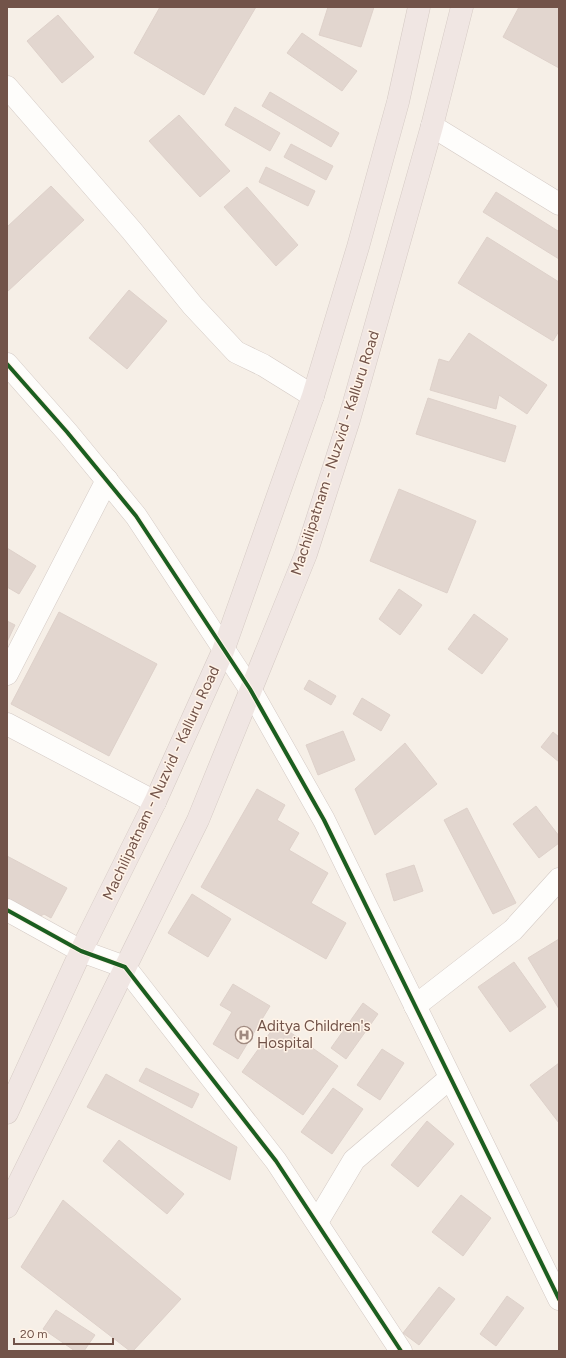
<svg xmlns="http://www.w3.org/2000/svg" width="566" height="1358" font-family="Figtree,sans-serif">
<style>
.building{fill:#e2d6cf;stroke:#ded1ca}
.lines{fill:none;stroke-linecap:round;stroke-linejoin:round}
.minor-casing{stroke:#d4cac5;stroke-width:23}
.highway-casing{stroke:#d5cac4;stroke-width:23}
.minor{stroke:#fefdfb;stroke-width:22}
.highway{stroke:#f0e6e3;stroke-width:22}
.cycleway-casing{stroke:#fff3e7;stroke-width:6}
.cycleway{stroke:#1b5e20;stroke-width:4}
.labels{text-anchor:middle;stroke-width:3;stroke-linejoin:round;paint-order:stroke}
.street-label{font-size:15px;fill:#725349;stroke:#fff3e7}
.poi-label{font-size:15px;fill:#725349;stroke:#fff3e7;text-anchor:start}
</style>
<rect width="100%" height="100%" fill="#f6efe7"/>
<g class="building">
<polygon points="160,7 256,7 204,95 134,53"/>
<polygon points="328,7 374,7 361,47 319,35"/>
<polygon points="519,7 559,7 559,68 503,37"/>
<polygon points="58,15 94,57 62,83 27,41"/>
<polygon points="302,33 357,71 342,91 287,53"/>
<polygon points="270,92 339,133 331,147 262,106"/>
<polygon points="235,107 280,133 270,151 225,125"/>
<polygon points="179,115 230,171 200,197 149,141"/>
<polygon points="291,144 333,166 326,180 284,157"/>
<polygon points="266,167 315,191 308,206 259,182"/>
<polygon points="51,186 84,220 7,292 7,227"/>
<polygon points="247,187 298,245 276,266 224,207"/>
<polygon points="496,192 558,231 559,229 559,259 483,212"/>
<polygon points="487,237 559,282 559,331 553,341 458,283"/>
<polygon points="129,290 167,321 127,369 89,338"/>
<polygon points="469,333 547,385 527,414 499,395 496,409 430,390 439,359 449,362"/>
<polygon points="428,398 516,426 505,462 416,434"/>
<polygon points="399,489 476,521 447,593 370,561"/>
<polygon points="7,548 36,566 19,594 7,587"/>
<polygon points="399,589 422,605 400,635 379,619"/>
<polygon points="59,612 157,664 109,756 11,704"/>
<polygon points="474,614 508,639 482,674 448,649"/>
<polygon points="7,621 15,625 7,642"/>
<polygon points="309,680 336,696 331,705 304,689"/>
<polygon points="362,698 390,715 381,731 353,714"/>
<polygon points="343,731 355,760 318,775 306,745"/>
<polygon points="553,732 559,737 559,762 541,747"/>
<polygon points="405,743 437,784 375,835 355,789"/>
<polygon points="257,789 285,805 277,820 299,833 289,850 328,873 311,903 346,923 326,959 201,887"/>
<polygon points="536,806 559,836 559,843 539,858 513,824"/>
<polygon points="467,808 516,903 493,914 444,820"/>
<polygon points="7,856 67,888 51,918 44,914 39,917 7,900"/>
<polygon points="414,865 423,891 394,901 386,874"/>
<polygon points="192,894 231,919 208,957 168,933"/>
<polygon points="559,939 559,1009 528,958"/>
<polygon points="514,962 546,1007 510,1032 478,987"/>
<polygon points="233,984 270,1006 238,1059 213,1044 232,1012 220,1005"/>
<polygon points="363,1003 378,1014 346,1059 331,1048"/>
<polygon points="277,1023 338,1066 303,1115 242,1072"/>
<polygon points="382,1049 404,1063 380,1100 357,1085"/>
<polygon points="559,1063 559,1123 530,1085"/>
<polygon points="146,1068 199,1094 192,1108 139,1081"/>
<polygon points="106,1074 237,1147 230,1180 87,1107"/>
<polygon points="333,1088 363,1109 332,1154 301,1132"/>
<polygon points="427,1121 454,1144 418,1187 391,1165"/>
<polygon points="119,1140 184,1194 167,1214 103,1161"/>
<polygon points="461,1195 491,1218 463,1256 432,1232"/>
<polygon points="63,1200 181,1299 133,1351 130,1351 21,1267"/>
<polygon points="439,1287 455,1299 419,1345 403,1333"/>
<polygon points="507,1296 524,1308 496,1346 480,1334"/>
<polygon points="56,1310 95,1335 84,1351 75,1351 43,1329"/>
</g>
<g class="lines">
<defs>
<g id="minor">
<polyline points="7,87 132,231 193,306 236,352 263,365 313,396"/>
<polyline points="432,126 559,204"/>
<polyline points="7,364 67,432 136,516 250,689 324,820 559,1299"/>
<polyline points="7,674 107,480"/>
<polyline points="7,724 155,802"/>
<polyline points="7,910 81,951 125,967 276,1161 401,1351"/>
<polyline points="415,1006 513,930 559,879"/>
<polyline points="317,1222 354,1160 450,1078"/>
</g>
<g id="highway">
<polyline points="7,1113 81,951 155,802 223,651 313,396 358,247 398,102 419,7"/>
<polyline points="7,1207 198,820 306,554 349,420 432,126 462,7"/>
</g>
</defs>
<use href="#minor" class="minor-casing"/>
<use href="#highway" class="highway-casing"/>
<use href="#minor" class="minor"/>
<use href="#highway" class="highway"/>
<defs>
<g id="cycleway">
<polyline points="7,364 67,432 136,516 250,689 324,820 559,1299"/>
<polyline points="7,910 81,951 125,967 276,1161 401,1351"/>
</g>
</defs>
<use href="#cycleway" class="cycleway-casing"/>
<use href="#cycleway" class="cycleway"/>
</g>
<defs>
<symbol id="hospital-ring" viewBox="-11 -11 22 22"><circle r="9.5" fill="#fff3e7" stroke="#a08a80" stroke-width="1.5"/><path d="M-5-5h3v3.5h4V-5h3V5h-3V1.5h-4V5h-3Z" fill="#a08a80"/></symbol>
</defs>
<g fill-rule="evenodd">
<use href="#hospital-ring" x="234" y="1025" width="20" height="20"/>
</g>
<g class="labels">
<g class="street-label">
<text transform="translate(335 453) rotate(-72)" y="5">Machilipatnam - Nuzvid - Kalluru Road</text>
<text transform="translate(161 783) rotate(-65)" y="5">Machilipatnam - Nuzvid - Kalluru Road</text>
</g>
<g class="poi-label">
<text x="257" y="1031">Aditya Children's<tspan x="257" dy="17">Hospital</tspan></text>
</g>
</g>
<rect width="566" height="1358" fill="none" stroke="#725349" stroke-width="16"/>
<path d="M14 1338v6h99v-6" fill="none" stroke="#725349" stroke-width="2"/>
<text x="20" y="1338" font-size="12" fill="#725349" stroke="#fff3e7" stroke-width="3" paint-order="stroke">20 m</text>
</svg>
